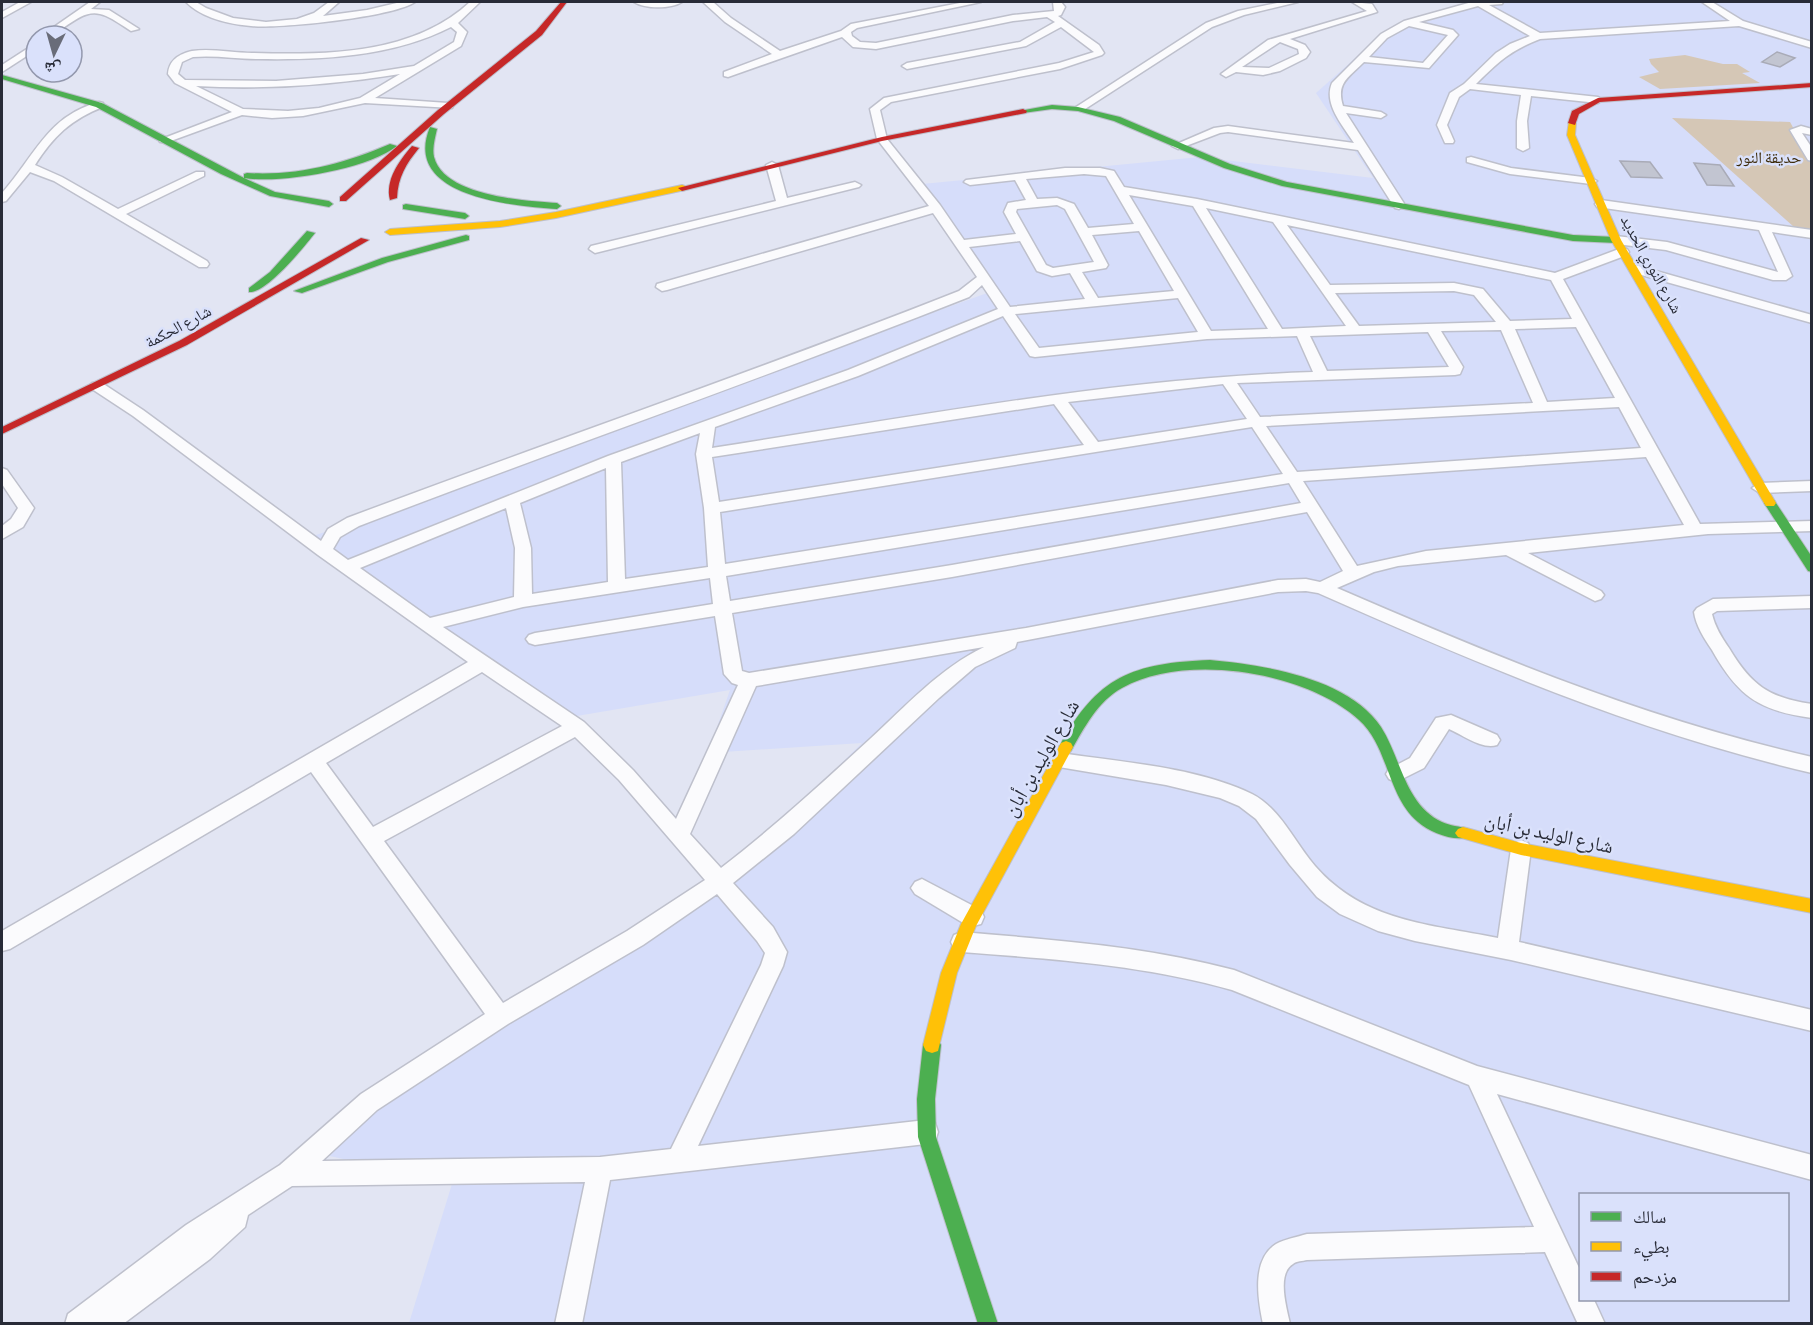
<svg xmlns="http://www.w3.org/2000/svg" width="1813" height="1325" font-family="'Sofia Sans Condensed','Noto Naskh Arabic',sans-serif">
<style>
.built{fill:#d6ddfa;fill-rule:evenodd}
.green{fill:#d5c7b6}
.building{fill:#c2c5d1;stroke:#a9abb7;stroke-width:1.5}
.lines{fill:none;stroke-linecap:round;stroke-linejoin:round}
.street-casing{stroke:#bec0cc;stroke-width:3}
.fast-casing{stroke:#bec0cc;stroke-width:2}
.slow-casing{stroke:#bec0cc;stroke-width:2}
.jam-casing{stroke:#bec0cc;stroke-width:2}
.street{fill:#fbfbfd;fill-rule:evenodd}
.fast{fill:#4caf50;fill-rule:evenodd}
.slow{fill:#ffc107;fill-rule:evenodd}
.jam{fill:#c62828;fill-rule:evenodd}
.labels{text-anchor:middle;stroke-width:5;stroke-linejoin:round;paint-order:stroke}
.far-park-label{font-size:16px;fill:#3c2a08;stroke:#dae1fb}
.far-street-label{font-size:16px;fill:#282b37;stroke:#dae1fb}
.street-label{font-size:20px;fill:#282b37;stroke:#dae1fb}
</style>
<rect width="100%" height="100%" fill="#e2e5f3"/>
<path class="built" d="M1488 2H1811V1323H409L452 1184 308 1151 755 849 862 743 708 753 730 690 571 717 308 538 990 292 922 184 1200 157 1373 178 1316 93 1379 37ZM1580 1194H1788V1300H1580Z"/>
<g class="green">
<polygon points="1685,55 1723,64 1737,64 1750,72 1742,73 1760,83 1660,89 1639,77 1659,72 1651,64 1649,59"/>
<polygon points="1672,118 1790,122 1811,160 1811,229 1794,227"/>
</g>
<g class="building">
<polygon points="1777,52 1795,58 1780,67 1762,62"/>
<polygon points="1620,161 1650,162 1662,178 1631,177"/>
<polygon points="1694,163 1720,165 1734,186 1707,185"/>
</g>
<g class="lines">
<defs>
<g id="street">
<polygon points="20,2 31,2 2,18 2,12"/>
<path d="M90 2H100L91 9 109 10 139 29 131 31C123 26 115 20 106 16 80 4 65 36 41 36Z"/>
<path d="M186 2H196L206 8 233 18 266 22 297 19 314 13 329 2H339L323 16 367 10 401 2H415C393 17 279 29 251 26 228 24 202 18 186 2Z"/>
<path d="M470 2H480L458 23 467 32 461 46 375 98 448 103 453 106 452 108 365 103 303 116 272 118 242 115 168 142H160L159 140 232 112 175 83 168 74C169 60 179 54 192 51 212 48 232 53 252 53 326 55 413 55 470 2ZM451 27 457 32 454 42 414 66 363 74 276 81 185 80 178 74 182 62 193 57C215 55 236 59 258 59 323 60 392 57 451 27ZM400 74 360 98 319 108 288 111 243 109 196 86C264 90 333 85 400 74Z"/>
<path d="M634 2H682C671 9 645 9 634 2Z"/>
<path d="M703 2H713L731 18 780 51 841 31 851 24 965 2H981L857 28 851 32 852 36 860 42 876 43 1013 15 1054 11 1053 2H1061L1065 7 1061 15 1058 16 1099 45 1104 53 1102 55 1060 69 891 102 880 110 887 139 940 205 964 240 1016 234 1004 212 1008 203 1026 200 1015 180 970 185 964 182 966 180 1065 168H1100L1114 171 1124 187 1197 199 1555 273 1619 249H1627L1629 252 1627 255 1563 279 1700 524 1812 521V531L1708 534 1528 553 1601 591 1604 595 1601 599 1595 601 1506 555 1398 566 1374 572 1337 588C1494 656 1643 718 1812 757V773C1637 732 1481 665 1318 593L1306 591 1278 592 1017 642 1015 648 975 667 939 698 794 834 733 883 773 927 787 952 783 966 698 1146 926 1120 935 1123 938 1132 935 1141 926 1144 610 1180 582 1324H555L585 1182 292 1186 248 1215 245 1227 210 1259 123 1324H65L68 1314 186 1225 280 1165 361 1094 485 1014 311 772 10 949 2 951V931L468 662 318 555 133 416 92 389 90 386 92 383H102L143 410 321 541 328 529 347 518C551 441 757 371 959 291L977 277 933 213 667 290 662 291 656 287 657 284 929 206 877 139 870 109 884 98 1059 63 1094 52 1061 27 1026 46 907 69 902 66 907 63 1020 42 1055 22 1047 17 1013 21 876 49 853 47 842 37 728 77 724 76V72L772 54 725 22ZM1084 174 1106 176 1134 224 1088 228 1074 204 1057 198 1037 199 1026 179ZM1129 195 1193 206 1268 329 1211 331ZM1057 205 1065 209 1094 262 1053 268 1046 265 1016 212 1017 209ZM1206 208 1273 222 1346 326 1282 329ZM1287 225 1551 280 1572 319 1510 321 1483 289 1454 283 1330 285ZM1139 231 1174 291 1098 298 1082 272 1106 268 1108 265 1092 235ZM1020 241 1037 271 1052 276 1070 273 1085 299 1010 307 969 247ZM982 285 998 309 848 370 608 456 348 560 333 549 340 537 359 526C562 448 767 377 969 297ZM1454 291 1474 295 1496 322 1359 326 1335 293ZM1178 298 1198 332 1039 348 1015 314ZM1003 316 1030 356 1035 357 1207 339 1297 336 1313 372C1111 379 912 417 712 448L715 427 858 376ZM1576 327 1615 398 1547 402 1515 329ZM1501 330 1533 403 1260 417 1237 383 1455 375 1460 374 1463 367 1441 331ZM1428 332 1449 367 1327 371 1310 336ZM1223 384 1247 419 1098 442 1068 402ZM1054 404 1084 445 719 502 712 457ZM1619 407 1641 448 1297 472 1266 426ZM1252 427 1283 474 725 564 720 512ZM700 433 696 454 704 508 708 567 625 579 621 462ZM1646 457 1684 525 1426 551 1357 566 1303 481ZM606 468 608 582 532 594 531 548 520 503ZM1289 483 1301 503 952 565 730 601 726 576ZM506 508 515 548 514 597 430 618 360 568ZM1307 512 1343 571 1320 582 1306 579 1278 580 1026 628 749 673 742 671 732 613 952 577ZM710 578 713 604 535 633 529 635 526 639 529 643 535 645 715 616 724 674 732 683 738 685 676 819 633 770 584 722 443 627 523 607ZM984 647C940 668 905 707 870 739 821 784 773 828 721 868L690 834 756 686ZM482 672 562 726 373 827 326 763ZM575 737 619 780 705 880 627 931 503 1003 384 841ZM717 894 757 941 765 953 761 965 671 1149 600 1157 322 1161 377 1110 508 1024 643 945Z"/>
<polygon points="1282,2 1298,2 1244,15 1212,27 1082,111 1073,109 1206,23 1238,11"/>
<path d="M1352 2 1372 4 1377 12 1290 39 1305 45 1310 52 1306 58 1280 71 1263 75 1236 72 1226 77 1221 74 1268 40 1367 11ZM1280 42 1298 49 1299 54 1269 68 1242 67Z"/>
<path d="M1472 2H1503L1502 4 1489 5 1540 33 1730 21 1702 2H1712L1743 21 1812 42V48L1739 26 1540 39C1511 50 1498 62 1476 84L1598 97 1603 100 1598 103 1531 96 1527 121 1529 148 1523 151 1517 148V121L1521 95 1470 89 1459 97 1447 125 1454 141 1453 143H1445L1437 125 1450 93 1464 84 1496 53 1510 44 1530 36 1478 6 1419 22 1453 30 1458 35 1429 68 1364 62C1348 78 1336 83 1343 106L1381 112 1386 115 1381 118 1346 113 1405 205 1399 209 1395 208 1358 150 1228 132 1220 133 1178 149 1172 146 1214 128 1228 126 1354 143C1343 126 1323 104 1332 83L1381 34 1404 21ZM1409 26 1448 35 1423 63 1369 57 1387 38Z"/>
<polygon points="36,43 36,50 2,72 2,65"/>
<path d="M99 102 103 103V107C71 119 53 137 35 165L62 177 118 209 196 172H204V176L126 214 207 261 209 264 207 267H199L54 181 30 172 6 201 2 202V193C35 156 47 116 99 102Z"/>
<polygon points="1801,126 1812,129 1812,135 1802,133 1812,148 1812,161 1808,160 1790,130"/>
<polygon points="1471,157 1511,168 1591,178 1597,181 1591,184 1510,174 1467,162 1467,158"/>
<polygon points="772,162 778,165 787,198 855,182 861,185 859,187 595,253 589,249 591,246 776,201 766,165"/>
<polygon points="1601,200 1812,230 1812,238 1772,232 1792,276 1786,280 1773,280 1666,250 1616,244 1610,240 1616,236 1667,242 1778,272 1759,230 1597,207 1595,204"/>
<polygon points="1635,265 1812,315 1812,323 1631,272 1629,269 1631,266"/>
<polygon points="2,468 7,470 34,508 23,527 2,539 2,526 11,519 18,508 2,484"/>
<polygon points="1812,481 1812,491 1760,493 1752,488 1760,483"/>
<path d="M1812 596V608L1717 611 1712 614C1715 627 1722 638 1729 648 1751 685 1769 698 1812 704V718C1759 711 1738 696 1712 650 1704 638 1696 626 1694 612L1697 608 1713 599Z"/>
<path d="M1451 715 1497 735 1500 740 1497 745C1482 750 1463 735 1449 729L1424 768 1396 782 1389 779 1386 774 1389 769 1410 758 1436 718Z"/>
<path d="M1060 753C1121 762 1196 767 1252 794 1280 808 1295 843 1315 866 1364 922 1429 924 1498 938L1511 849 1514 843 1521 840 1528 843 1531 849 1519 942 1812 1010V1031L1511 960 1415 941 1378 931 1340 914 1317 897 1290 865 1256 819 1239 806 1220 798 1166 785 1053 766 1050 761 1053 756Z"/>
<polygon points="922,879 981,910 984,917 981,924 973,926 965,924 915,894 911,888 915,882"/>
<path d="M962 932C1054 940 1145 946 1234 970L1477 1066 1812 1155V1180L1497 1094 1580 1270V1300H1594L1605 1324H1578L1545 1252 1307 1260C1303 1261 1296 1261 1293 1264 1276 1274 1287 1309 1290 1324H1263C1258 1300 1251 1260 1276 1244 1285 1239 1297 1237 1307 1234L1534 1227 1469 1085 1232 990C1144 965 1053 959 962 952L954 949 951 942 954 935Z"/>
</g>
<g id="fast">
<path d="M2 75 102 103 244 178V174L247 173C298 176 343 164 390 144L397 146C368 169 281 184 244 178L275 192 329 201 333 204 329 207 270 196 221 174 96 107 2 79Z"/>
<polygon points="1052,105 1078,107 1120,117 1230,164 1287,182 1573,235 1616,237 1621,240 1616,243 1573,241 1282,186 1224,168 1114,121 1078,111 1052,109 1023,113 1019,111"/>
<path d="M430 127 437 129C435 138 432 148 434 157 444 196 525 201 557 203L561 206 557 209C514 206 401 197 430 127Z"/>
<polygon points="406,204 465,213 469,216 465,219 403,209 403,205"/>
<path d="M307 231 315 233C304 247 266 294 249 292V288L270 272Z"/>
<polygon points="466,235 469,236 469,240 388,262 302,293 294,291 382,258"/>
<polygon points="1770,499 1774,500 1812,557 1812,572 1808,571 1764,503"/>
<path d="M1210 660C1264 665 1349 678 1381 727 1401 758 1405 805 1442 822 1450 826 1460 826 1468 829L1471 833 1468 837C1454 842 1429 832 1418 822 1387 796 1389 747 1359 720 1306 672 1186 652 1122 688 1098 701 1084 728 1071 751H1061L1059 747C1097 676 1133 663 1210 660Z"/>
<polygon points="932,1037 938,1039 941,1045 935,1099 936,1137 998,1324 978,1324 918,1137 917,1099 923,1045 926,1039"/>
</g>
<g id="slow">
<polygon points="1569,121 1576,123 1575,135 1621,240 1776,503 1774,506 1766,506 1764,503 1611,240 1567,135"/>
<polygon points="682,185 685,186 685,190 556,218 500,227 390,235 385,232 390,229 500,221 556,212"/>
<polygon points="1066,741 1071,743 1073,747 976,926 957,973 938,1051 932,1053 926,1051 923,1045 941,973 961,924 1061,743"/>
<polygon points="1463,827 1521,843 1812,899 1812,913 1521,855 1458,837 1455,833 1458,829"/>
</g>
<g id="jam">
<polygon points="561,2 567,2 542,35 444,114 346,201 340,201 340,197 438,110 536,31"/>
<polygon points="1812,83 1812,87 1600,102 1579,114 1575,125 1568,123 1572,111 1598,98"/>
<polygon points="1023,109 1027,111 1026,113 882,141 682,191 678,188 882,137"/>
<path d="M412 146 419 148C406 164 398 177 397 198L390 200C385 180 399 161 412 146Z"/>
<polygon points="361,238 369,240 187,345 2,434 2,427 179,341"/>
</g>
</defs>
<use href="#street" class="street-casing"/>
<use href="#fast" class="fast-casing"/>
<use href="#slow" class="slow-casing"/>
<use href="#jam" class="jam-casing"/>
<use href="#street" class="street"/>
<use href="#fast" class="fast"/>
<use href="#slow" class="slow"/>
<use href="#jam" class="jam"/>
</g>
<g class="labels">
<g class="far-park-label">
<text x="1769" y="163">حديقة النور</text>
</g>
<g class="far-street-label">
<text transform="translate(1652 264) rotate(61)" y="6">شارع النوري الحديد</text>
<text transform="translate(178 326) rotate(-28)" y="6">شارع الحكمة</text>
</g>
<g class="street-label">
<text transform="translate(1041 758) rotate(-60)" y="7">شارع الوليد بن أبان</text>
<text transform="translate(1549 833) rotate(12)" y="7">شارع الوليد بن أبان</text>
</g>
</g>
<rect width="1813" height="1325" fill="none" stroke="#282b37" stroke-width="6"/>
<rect x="1579" y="1193" width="210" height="108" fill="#dae1fb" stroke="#9398ad" stroke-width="1.5"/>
<rect x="1591" y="1212" width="30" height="9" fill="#4caf50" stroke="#9398ad" stroke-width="1.5"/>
<text x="1633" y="1223" font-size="18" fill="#282b37">سالك</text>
<rect x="1591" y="1242" width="30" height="9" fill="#ffc107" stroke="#9398ad" stroke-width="1.5"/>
<text x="1633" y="1253" font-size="18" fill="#282b37">بطيء</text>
<rect x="1591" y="1272" width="30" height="9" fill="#c62828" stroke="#9398ad" stroke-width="1.5"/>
<text x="1633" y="1283" font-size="18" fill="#282b37">مزدحم</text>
<g transform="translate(54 54) rotate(185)"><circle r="28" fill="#dae1fb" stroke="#9398ad" stroke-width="1.5"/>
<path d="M0-4.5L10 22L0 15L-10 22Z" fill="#696c79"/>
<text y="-9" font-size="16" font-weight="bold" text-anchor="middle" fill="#282b37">ش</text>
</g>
</svg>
